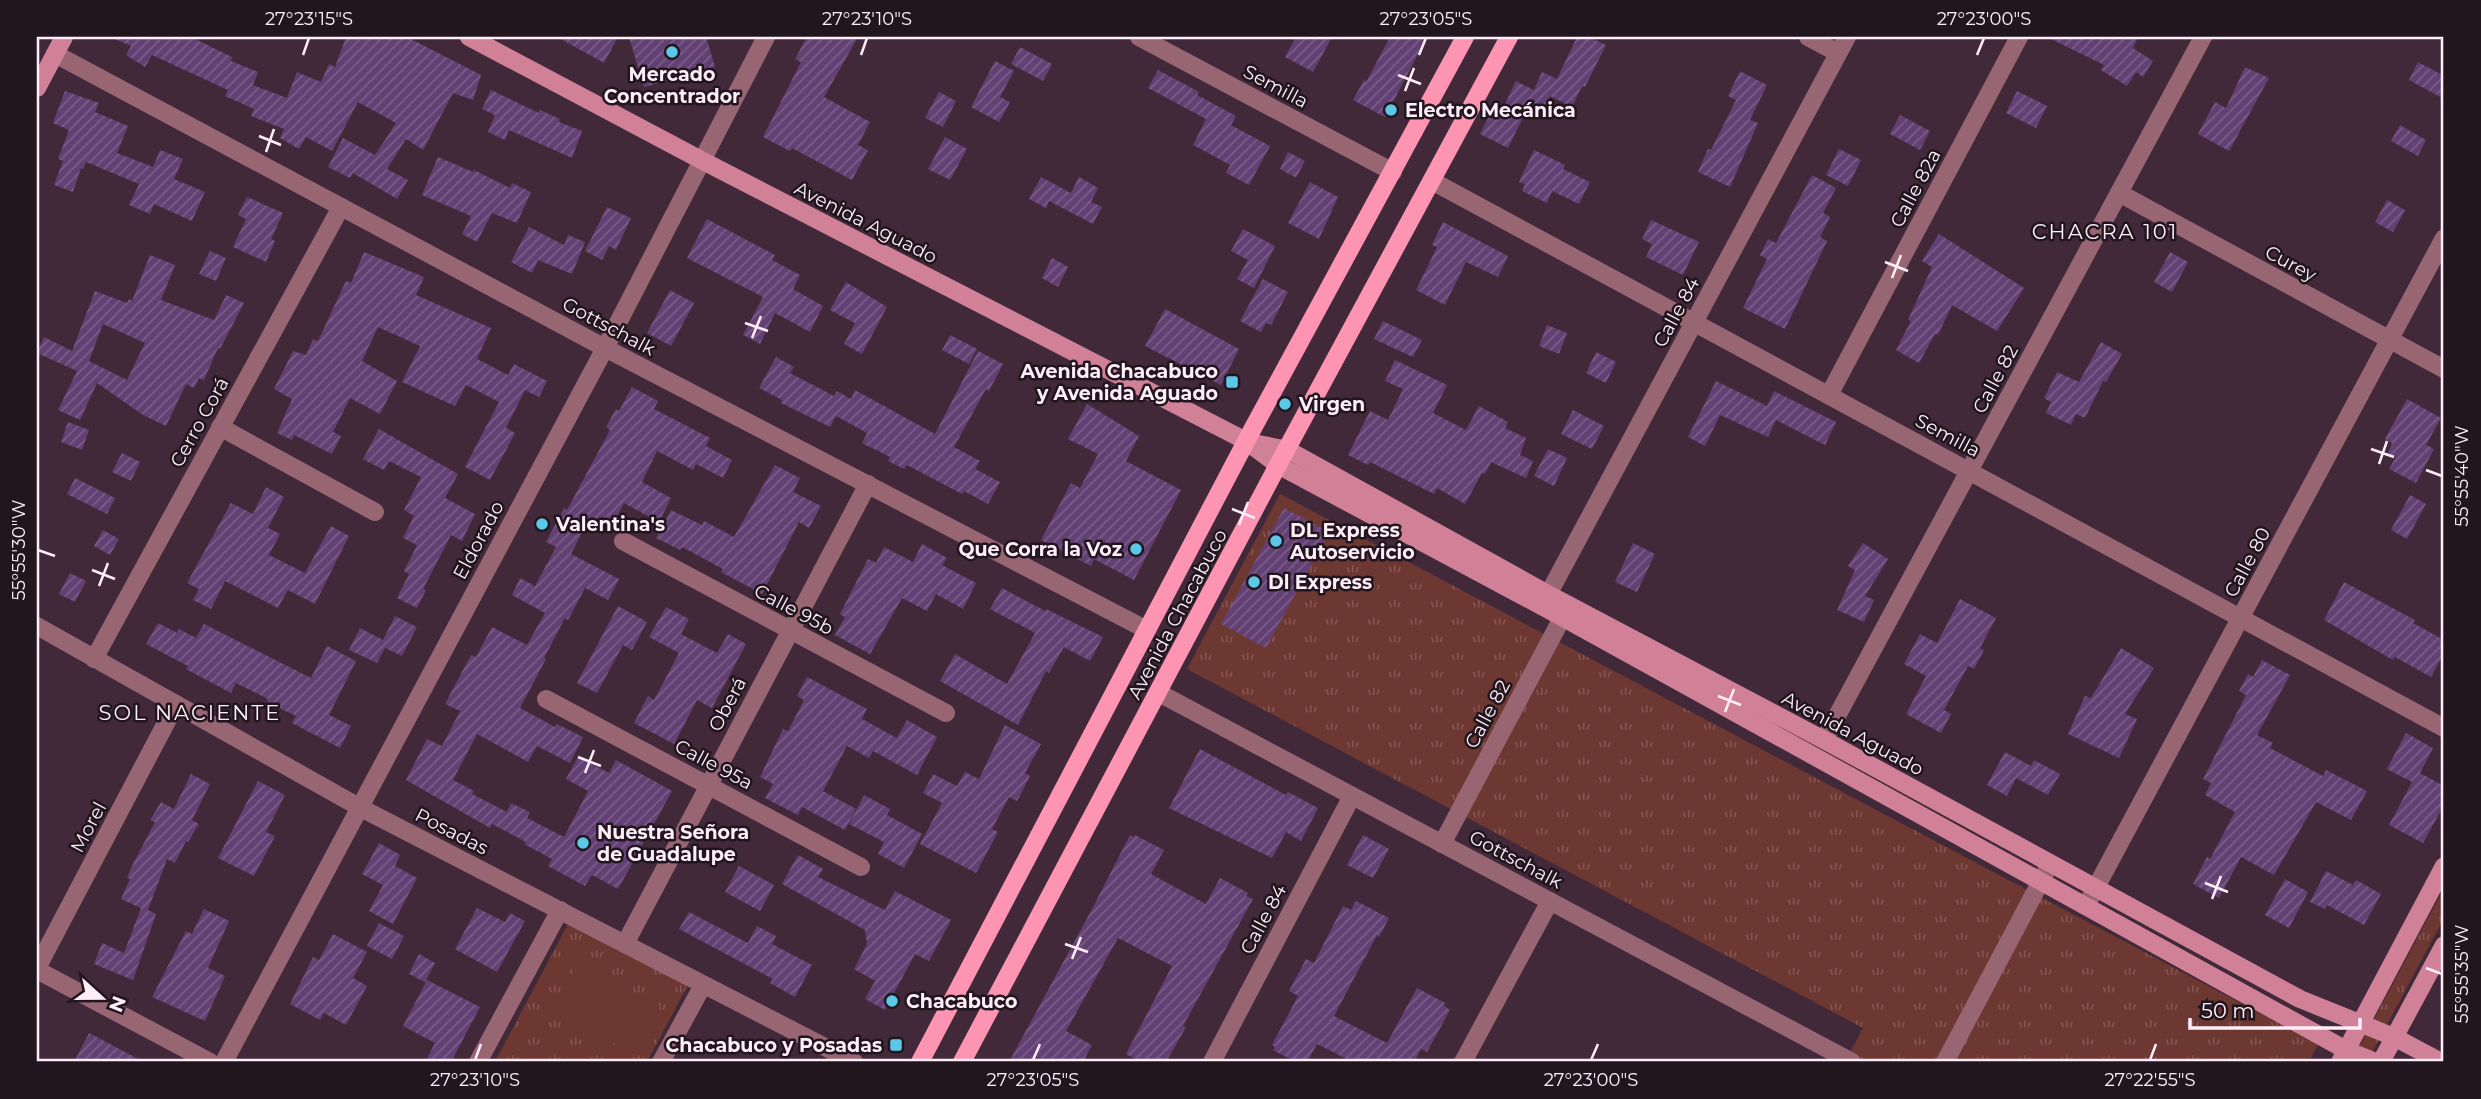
<svg xmlns="http://www.w3.org/2000/svg" width="2481" height="1099" font-family="Montserrat,sans-serif">
<style>
.grass{fill:url(#grass-tufts)}
.pitch{fill:#6d3732}
.building{fill:url(#building-hatch);fill-rule:evenodd}
.lines{fill:none;stroke-linecap:round;stroke-linejoin:round}
.minor{stroke:#986573;stroke-width:18}
.secondary{stroke:#d18197;stroke-width:18}
.primary{stroke:#fd95b2;stroke-width:18}
.ticks{fill:none;stroke:#ffeef9;stroke-width:2.5}
.poi-dot{fill:#5bc8e7;stroke:#21161e;stroke-width:2.5}
.labels{text-anchor:middle;stroke-width:5;stroke-linejoin:round;paint-order:stroke}
.poi-label{font-size:19px;font-weight:bold;fill:#ffeef9;stroke:#21161e;text-anchor:start}
.street-label{font-size:19px;fill:#ffeef9;stroke:#21161e}
.neighbourhood-label{font-size:21px;letter-spacing:2px;fill:#ffeef9;stroke:#21161e}
.neatline{fill:none;stroke:#ffeef9;stroke-width:2.5}
.ticks-label{font-size:18px;text-anchor:middle;fill:#ffeef9}
</style>
<defs>
<pattern id="grass-tufts" width="24" height="20" patternUnits="userSpaceOnUse" patternTransform="scale(1.75)"><rect width="24" height="20" fill="#6d3732"/><path d="M3 7l-1-3M5 7V3M7 7l1-3M15 17l-1-3M17 17v-4M19 17l1-3" fill="none" stroke="#835450"/></pattern>
<pattern id="building-hatch" width="6" height="6" patternUnits="userSpaceOnUse" patternTransform="scale(1.75)"><rect width="6" height="6" fill="#634073"/><path d="M-1 1l2-2M0 6l6-6M5 7l2-2" fill="none" stroke="#7a5c88"/></pattern>
</defs>
<rect width="100%" height="100%" fill="#42293a"/>
<g class="grass">
<polygon points="1280,494 2318,1044 2309,1062 1845,1062 1863,1028 1187,669"/>
<polygon points="2444,888 2444,918 2367,1062 2351,1062"/>
<polygon points="570,920 689,983 647,1062 495,1062"/>
</g>
<polygon class="pitch" points="577,964 660,1006 635,1054 553,1013"/>
<g class="building">
<polygon points="110,37 191,37 232,57 231,61 258,72 253,85 287,98 297,72 321,82 329,64 335,67 346,37 407,37 481,75 473,100 453,93 423,150 406,139 387,169 408,180 397,199 353,173 350,178 328,167 343,138 375,155 396,123 358,102 332,151 306,137 299,149 280,138 284,129 251,116 254,109 225,96 228,90 152,55 145,67 126,55 131,46"/>
<polygon points="557,37 618,37 604,63"/>
<polygon points="629,37 706,37 715,67 644,87"/>
<polygon points="807,37 858,37 824,97 870,122 858,145 868,150 852,180 792,148 790,151 763,137 801,62 795,59"/>
<polygon points="1296,37 1332,37 1313,72 1285,57"/>
<polygon points="1390,37 1427,37 1385,117 1353,100 1364,80 1366,82"/>
<polygon points="1577,37 1589,37 1606,45 1585,87 1582,86 1572,107 1550,96 1541,114 1528,107 1508,148 1480,134 1495,104 1503,108 1516,81 1534,90 1542,72 1557,79"/>
<polygon points="2047,37 2138,37 2133,48 2153,61 2143,77 2136,72 2127,86 2101,70 2104,65"/>
<polygon points="1020,47 1052,64 1043,81 1011,64"/>
<polygon points="995,61 1014,71 1000,97 1010,102 999,122 971,107"/>
<polygon points="2418,62 2444,76 2444,99 2409,80"/>
<polygon points="2245,67 2269,78 2229,151 2198,134 2215,102 2226,108"/>
<polygon points="1158,70 1199,92 1197,95 1236,116 1231,125 1270,146 1249,185 1226,173 1230,165 1193,145 1206,119 1148,88"/>
<polygon points="1740,71 1767,85 1750,120 1758,123 1730,187 1698,172 1708,149 1711,150 1736,100 1728,96"/>
<polygon points="491,90 539,113 540,110 560,119 559,122 582,131 572,158 509,130 505,140 488,132 495,115 482,109"/>
<polygon points="65,91 99,103 95,112 128,126 117,153 153,167 160,150 183,159 174,179 205,192 192,221 154,204 150,214 129,205 139,184 86,162 83,169 81,168 73,192 54,185 63,161 58,159 69,130 53,123"/>
<polygon points="2017,91 2047,106 2036,128 2006,113"/>
<polygon points="939,92 956,101 943,127 925,118"/>
<polygon points="1900,115 1930,131 1920,150 1890,134"/>
<polygon points="2400,125 2426,140 2418,156 2391,141"/>
<polygon points="945,137 967,149 950,180 928,169"/>
<polygon points="1839,149 1861,160 1848,186 1826,175"/>
<polygon points="1534,150 1565,165 1563,169 1590,182 1579,204 1552,191 1547,203 1522,191 1525,184 1519,182"/>
<polygon points="1288,152 1305,161 1296,178 1280,169"/>
<polygon points="438,157 473,172 474,170 510,188 512,183 531,192 517,223 492,213 477,242 462,234 471,216 422,195"/>
<polygon points="1812,175 1836,188 1823,213 1830,217 1820,237 1827,241 1785,329 1743,308 1767,259 1760,255 1768,239 1776,243"/>
<polygon points="1041,177 1071,193 1079,177 1098,188 1091,202 1102,207 1093,224 1049,201 1046,208 1029,199"/>
<polygon points="1310,182 1338,197 1319,239 1288,223"/>
<polygon points="247,197 283,213 271,239 275,241 266,262 233,247 246,219 238,215"/>
<polygon points="2387,200 2405,210 2393,232 2375,222"/>
<polygon points="607,207 631,218 616,250 609,246 602,260 585,251"/>
<polygon points="707,219 775,255 772,260 800,275 793,289 823,306 810,332 775,313 760,344 743,335 763,297 687,258"/>
<polygon points="1651,220 1699,242 1683,275 1646,257 1652,244 1642,239"/>
<polygon points="1443,222 1508,256 1498,277 1466,262 1445,305 1416,290 1437,247 1432,245"/>
<polygon points="529,227 564,245 568,235 585,242 572,274 538,260 532,273 511,262"/>
<polygon points="1243,229 1275,246 1254,288 1237,279 1248,260 1231,251"/>
<polygon points="1939,234 2024,288 1997,331 1952,305 1938,335 1935,334 1919,363 1896,350 1911,321 1908,320 1932,267 1922,261"/>
<polygon points="210,251 226,258 216,281 199,274"/>
<polygon points="364,252 424,277 416,295 491,328 477,359 508,375 514,364 547,381 539,397 525,390 506,428 515,433 490,480 465,467 499,402 466,385 455,406 402,382 420,346 378,327 362,361 397,381 380,414 350,398 333,432 341,436 332,454 294,435 292,440 277,433 292,399 274,389 293,351 306,355 313,339 318,341 346,281 351,283"/>
<polygon points="2170,252 2188,262 2172,292 2154,282"/>
<path d="M150 255 175 265 161 300 214 320 226 295 244 303 220 349 218 348 204 380 199 378 194 388 186 384 166 426 143 415 97 383 80 420 58 410 77 371 37 353 44 337 72 351 95 291 127 303 129 299 132 301ZM103 324 145 343 127 380 89 361Z"/>
<polygon points="1052,258 1068,267 1058,287 1042,278"/>
<polygon points="1263,279 1288,292 1271,325 1266,323 1261,332 1240,321"/>
<polygon points="846,282 887,307 862,354 844,344 855,323 830,310"/>
<polygon points="670,290 694,303 671,346 647,333"/>
<polygon points="1165,309 1239,349 1221,385 1145,346"/>
<polygon points="1383,321 1422,340 1413,357 1374,339"/>
<polygon points="1547,325 1567,333 1559,354 1539,346"/>
<polygon points="950,335 977,349 969,364 942,350"/>
<polygon points="2101,342 2122,354 2106,382 2103,381 2085,418 2076,414 2071,425 2046,413 2051,402 2044,398 2057,372 2079,382"/>
<polygon points="978,351 1003,364 989,391 986,389 954,447 980,461 975,469 1000,482 988,504 964,491 962,494 907,465 904,469 888,461 890,457 862,443 867,433 836,416 830,427 781,403 782,400 759,388 776,357 794,367 790,373 834,396 837,391 851,399 855,390 935,434"/>
<polygon points="1596,352 1616,362 1606,383 1586,373"/>
<polygon points="1395,360 1447,385 1433,413 1466,430 1479,406 1508,422 1505,428 1526,438 1520,455 1533,461 1526,478 1491,462 1485,474 1482,473 1465,504 1437,488 1434,494 1370,462 1368,465 1348,455 1370,411 1388,420 1403,389 1385,381"/>
<polygon points="1716,381 1767,406 1774,391 1836,422 1825,445 1776,420 1768,437 1720,415 1705,446 1688,437"/>
<polygon points="632,387 658,401 654,409 710,438 706,446 732,460 723,478 696,464 693,470 657,451 642,482 671,498 659,522 624,503 610,530 589,519 571,554 619,579 608,600 585,588 568,620 565,618 544,658 546,659 520,708 555,727 557,724 583,737 570,763 537,746 528,762 477,734 453,780 474,791 472,794 507,812 511,803 530,812 527,818 564,837 588,791 566,779 578,757 609,773 616,760 672,791 618,889 592,875 585,886 548,866 552,859 524,844 526,842 492,824 490,828 406,780 427,739 442,746 460,711 445,704 471,655 476,657 492,627 527,645 545,613 512,595 520,578 535,586 556,547 546,542 564,508 567,510 610,430 606,427 616,409 619,411"/>
<polygon points="2407,399 2441,418 2426,445 2434,449 2416,483 2389,469 2396,457 2388,453 2392,443 2385,439"/>
<polygon points="1087,404 1139,436 1126,461 1181,490 1134,580 1094,559 1091,566 1041,540 1071,483 1080,488 1098,454 1068,439"/>
<polygon points="1573,410 1604,426 1592,449 1561,434"/>
<polygon points="68,422 89,430 82,450 61,442"/>
<polygon points="379,429 458,474 445,498 475,514 462,541 451,535 423,589 426,590 417,608 397,598 409,574 404,571 417,545 403,538 414,516 404,510 421,477 389,461 384,470 363,459"/>
<polygon points="1548,449 1567,458 1554,486 1534,476"/>
<polygon points="122,453 140,462 131,481 112,472"/>
<polygon points="775,465 800,478 793,492 821,506 809,528 799,522 762,594 721,572 723,569 682,547 680,550 656,538 671,510 702,525 704,521 734,537"/>
<polygon points="75,478 115,498 107,514 67,494"/>
<polygon points="266,487 284,497 268,528 280,534 269,555 305,573 331,526 349,536 315,604 288,590 278,608 225,581 211,609 193,600 199,589 187,583 231,503 253,514"/>
<polygon points="2410,495 2426,504 2407,539 2391,530"/>
<polygon points="1284,508 1329,532 1266,648 1221,624"/>
<polygon points="103,530 119,539 110,555 94,546"/>
<polygon points="1633,543 1655,554 1637,592 1615,582"/>
<polygon points="1863,543 1888,559 1865,596 1874,600 1864,622 1837,610 1855,570 1848,566"/>
<polygon points="922,544 947,558 942,565 976,583 963,609 936,594 927,611 902,598 870,654 835,635 845,617 840,614 868,559 876,563 884,547 913,562"/>
<polygon points="70,573 86,581 75,602 59,594"/>
<polygon points="2344,582 2415,620 2413,623 2444,640 2444,653 2431,677 2395,657 2393,660 2324,620"/>
<polygon points="1002,588 1045,611 1046,609 1103,637 1090,661 1064,647 1049,673 1046,671 1018,725 940,681 955,654 1007,684 1035,633 990,609"/>
<polygon points="1960,599 1996,618 1980,648 1984,650 1974,669 1968,666 1944,710 1951,714 1941,733 1906,714 1926,676 1904,664 1920,634 1937,643"/>
<polygon points="618,606 647,622 632,650 623,645 597,693 577,683"/>
<polygon points="666,607 689,619 681,634 717,653 728,634 746,644 712,708 697,700 674,744 634,723 648,696 654,700 679,653 649,637"/>
<polygon points="395,616 417,627 402,656 385,648 377,663 349,650 360,628 383,640"/>
<polygon points="158,623 177,633 179,629 196,638 204,624 311,678 327,646 356,661 329,715 351,726 340,748 292,723 296,716 267,702 268,699 236,683 231,693 186,669 188,666 146,644"/>
<polygon points="2121,648 2154,668 2125,714 2137,719 2119,758 2068,734 2085,696 2091,698"/>
<polygon points="2262,660 2290,675 2257,735 2273,743 2270,748 2323,776 2326,770 2367,791 2351,820 2316,802 2274,875 2241,857 2219,898 2193,884 2207,857 2210,859 2235,812 2205,795 2211,783 2203,779 2246,695 2239,691 2248,674 2253,677"/>
<polygon points="807,677 867,709 862,719 897,738 907,720 937,737 917,775 873,751 869,758 847,746 823,791 856,809 845,830 802,807 798,815 765,798 773,784 760,777 783,729 788,731 804,700 797,696"/>
<polygon points="1005,725 1041,744 1025,773 1030,776 1017,801 1009,797 992,829 998,832 976,873 920,844 942,803 923,793 933,774 957,786 965,772 979,779"/>
<polygon points="2406,733 2433,748 2420,773 2444,786 2444,805 2423,843 2389,825 2412,782 2387,769"/>
<polygon points="1200,749 1286,795 1288,792 1318,808 1301,841 1286,832 1272,858 1169,808"/>
<polygon points="2005,752 2031,766 2034,760 2060,774 2048,795 2016,778 2007,796 1987,785"/>
<polygon points="191,774 210,784 192,820 199,824 188,842 186,841 175,863 167,859 148,910 156,914 133,980 94,964 102,943 124,953 141,908 143,909 121,899 130,879 127,878 131,868 155,822 150,820 161,802 174,809"/>
<polygon points="258,781 285,795 266,832 275,836 254,876 218,858"/>
<polygon points="864,795 890,809 887,815 922,834 904,868 878,854 884,842 849,824"/>
<polygon points="1130,835 1134,837 1135,835 1164,850 1151,874 1206,904 1220,878 1248,893 1246,896 1253,899 1183,1026 1186,1027 1166,1062 1141,1062 1126,1054 1172,966 1118,938 1066,1031 1092,1045 1083,1062 1009,1062 1090,913"/>
<polygon points="1363,835 1389,849 1373,878 1347,865"/>
<polygon points="379,843 400,855 395,866 417,878 393,924 369,911 383,885 362,874"/>
<polygon points="798,855 823,869 818,877 885,910 895,891 951,920 929,961 915,954 885,1010 865,999 875,981 854,969 867,944 865,930 782,884"/>
<polygon points="739,866 774,885 760,911 725,892"/>
<polygon points="2326,871 2353,885 2356,880 2381,894 2364,925 2327,905 2325,909 2310,902"/>
<polygon points="2285,879 2308,892 2289,928 2265,915"/>
<polygon points="1356,901 1389,918 1379,937 1377,935 1334,1016 1387,1043 1417,988 1445,1003 1444,1006 1450,1010 1427,1052 1421,1049 1416,1058 1424,1062 1353,1062 1317,1044 1307,1062 1296,1062 1273,1050 1275,1047 1272,1045 1298,996 1289,991 1306,959 1314,963 1343,906 1351,910"/>
<polygon points="477,908 505,922 510,913 525,921 497,972 455,949"/>
<polygon points="204,909 229,921 208,968 225,976 205,1021 152,997 186,931 192,934"/>
<polygon points="689,912 748,943 757,926 776,936 772,944 812,965 795,997 770,983 773,979 679,929"/>
<polygon points="379,923 404,936 392,959 367,946"/>
<polygon points="333,934 367,952 353,978 367,986 346,1025 324,1013 320,1020 290,1004 313,957 319,960"/>
<polygon points="419,954 435,963 425,982 409,974"/>
<polygon points="427,980 480,1007 451,1062 425,1062 435,1043 403,1026"/>
<polygon points="89,1033 144,1062 74,1062"/>
</g>
<g class="lines">
<g class="minor">
<polyline points="1139,37 1393,172"/>
<polyline points="1808,37 1838,53"/>
<polyline points="55,54 605,348 1147,630"/>
<polyline points="1432,181 2444,728"/>
<polyline points="2119,193 2444,369"/>
<polyline points="1829,395 2019,37"/>
<polyline points="220,427 375,512"/>
<polyline points="623,541 946,713"/>
<polyline points="1542,606 1847,37"/>
<polyline points="37,626 359,807 854,1062"/>
<polyline points="94,659 341,207"/>
<polyline points="1159,693 1852,1062"/>
<polyline points="546,699 861,867"/>
<polyline points="1824,740 2203,37"/>
<polyline points="1442,844 1569,605"/>
<polyline points="2086,906 2444,238"/>
<polyline points="625,944 868,484"/>
<polyline points="37,968 176,704"/>
<polyline points="37,970 210,1062"/>
<polyline points="224,1062 605,348 766,37"/>
<polyline points="478,1062 560,910"/>
<polyline points="661,1062 703,985"/>
<polyline points="1212,1062 1352,796"/>
<polyline points="1463,1062 1550,901"/>
<polyline points="1945,1062 2050,864"/>
</g>
<g class="secondary">
<polyline points="469,37 703,161 1246,441 1278,465 1562,617 2346,1050 2376,1062"/>
<polyline points="37,88 64,37"/>
<polyline points="1253,443 1288,450 1548,594 1824,740 2300,999 2394,1037 2441,1062"/>
<polyline points="2340,1062 2444,866"/>
<polyline points="2381,1062 2444,945"/>
</g>
<g class="primary">
<polyline points="920,1062 1252,430 1465,37"/>
<polyline points="962,1062 1278,465 1509,37"/>
</g>
</g>
<path class="ticks" d="M303 55 309 38M861 55 867 38M1419 55 1426 38M1977 55 1984 38M1398 75 1421 84M1405 91 1414 68M259 136 281 145M266 152 274 129M1885 262 1908 271M1892 278 1901 255M745 323 768 331M752 338 761 316M2371 449 2394 457M2379 464 2387 441M2426 470 2442 476M1232 509 1255 518M1239 525 1248 502M38 550 55 556M92 570 115 579M99 586 108 563M1718 696 1741 705M1725 712 1734 689M578 757 601 766M585 773 594 750M2205 883 2228 892M2212 899 2221 876M1065 944 1088 952M1072 959 1081 937M2426 968 2442 974M475 1060 481 1044M1033 1060 1040 1044M1591 1060 1598 1044M2150 1060 2156 1044"/>
<g class="poi-dot">
<circle cx="672" cy="52" r="7"/>
<circle cx="1391" cy="110" r="7"/>
<rect x="1225" y="375" width="14" height="14" rx="3.5"/>
<circle cx="1285" cy="404" r="7"/>
<circle cx="542" cy="524" r="7"/>
<circle cx="1276" cy="541" r="7"/>
<circle cx="1136" cy="549" r="7"/>
<circle cx="1254" cy="582" r="7"/>
<circle cx="583" cy="843" r="7"/>
<circle cx="892" cy="1001" r="7"/>
<rect x="889" y="1038" width="14" height="14" rx="3.5"/>
</g>
<g class="labels">
<g class="poi-label">
<text x="672" y="81" text-anchor="middle">Mercado<tspan x="672" dy="22">Concentrador</tspan></text>
<text x="1405" y="117">Electro Mecánica</text>
<text x="1218" y="378" text-anchor="end">Avenida Chacabuco<tspan x="1218" dy="22">y Avenida Aguado</tspan></text>
<text x="1299" y="411">Virgen</text>
<text x="556" y="531">Valentina's</text>
<text x="1290" y="537">DL Express<tspan x="1290" dy="22">Autoservicio</tspan></text>
<text x="1122" y="556" text-anchor="end">Que Corra la Voz</text>
<text x="1268" y="589">Dl Express</text>
<text x="597" y="839">Nuestra Señora<tspan x="597" dy="22">de Guadalupe</tspan></text>
<text x="906" y="1008">Chacabuco</text>
<text x="882" y="1052" text-anchor="end">Chacabuco y Posadas</text>
</g>
<g class="street-label">
<text transform="translate(1276 86) rotate(28)" y="7">Semilla</text>
<text transform="translate(1915 188) rotate(-62)" y="7">Calle 82a</text>
<text transform="translate(866 222) rotate(27)" y="7">Avenida Aguado</text>
<text transform="translate(2291 263) rotate(28)" y="7">Curey</text>
<text transform="translate(1676 312) rotate(-62)" y="7">Calle 84</text>
<text transform="translate(609 326) rotate(28)" y="7">Gottschalk</text>
<text transform="translate(1995 379) rotate(-62)" y="7">Calle 82</text>
<text transform="translate(199 422) rotate(-61)" y="7">Cerro Corá</text>
<text transform="translate(1948 435) rotate(28)" y="7">Semilla</text>
<text transform="translate(478 540) rotate(-62)" y="7">Eldorado</text>
<text transform="translate(2247 562) rotate(-62)" y="7">Calle 80</text>
<text transform="translate(794 609) rotate(28)" y="7">Calle 95b</text>
<text transform="translate(1177 614) rotate(-62)" y="7">Avenida Chacabuco</text>
<text transform="translate(727 704) rotate(-62)" y="7">Oberá</text>
<text transform="translate(1487 714) rotate(-62)" y="7">Calle 82</text>
<text transform="translate(1853 733) rotate(28)" y="7">Avenida Aguado</text>
<text transform="translate(714 764) rotate(28)" y="7">Calle 95a</text>
<text transform="translate(88 827) rotate(-62)" y="7">Morel</text>
<text transform="translate(452 831) rotate(27)" y="7">Posadas</text>
<text transform="translate(1516 859) rotate(28)" y="7">Gottschalk</text>
<text transform="translate(1263 919) rotate(-62)" y="7">Calle 84</text>
</g>
<g class="neighbourhood-label">
<text x="2105" y="239">CHACRA 101</text>
<text x="190" y="720">SOL NACIENTE</text>
</g>
</g>
<rect width="2481" height="1099" fill="none" stroke="#21161e" stroke-width="77"/>
<g transform="translate(102 998) rotate(111)" stroke="#21161e" stroke-width="5" paint-order="stroke">
<path d="M0-5L12 26L0 18L-12 26Z" fill="#ffeef9"/>
<text y="-10" font-size="19" font-weight="bold" text-anchor="middle" fill="#ffeef9">N</text>
</g>
<path d="M2190 1018v10h170v-10" fill="none" stroke="#ffeef9" stroke-width="3.5"/>
<text x="2201" y="1018" font-size="21" fill="#ffeef9" stroke="#21161e" stroke-width="5" paint-order="stroke">50 m</text>
<rect x="38" y="38" width="2404" height="1022" class="neatline"/>
<g class="ticks-label">
<text x="309" y="25">27°23'15"S</text>
<text x="867" y="25">27°23'10"S</text>
<text x="1426" y="25">27°23'05"S</text>
<text x="1984" y="25">27°23'00"S</text>
<text transform="translate(2462 476) rotate(-90)" y="6">55°55'40"W</text>
<text transform="translate(19 550) rotate(-90)" y="6">55°55'30"W</text>
<text transform="translate(2462 974) rotate(-90)" y="6">55°55'35"W</text>
<text x="475" y="1086">27°23'10"S</text>
<text x="1033" y="1086">27°23'05"S</text>
<text x="1591" y="1086">27°23'00"S</text>
<text x="2150" y="1086">27°22'55"S</text>
</g>
</svg>
